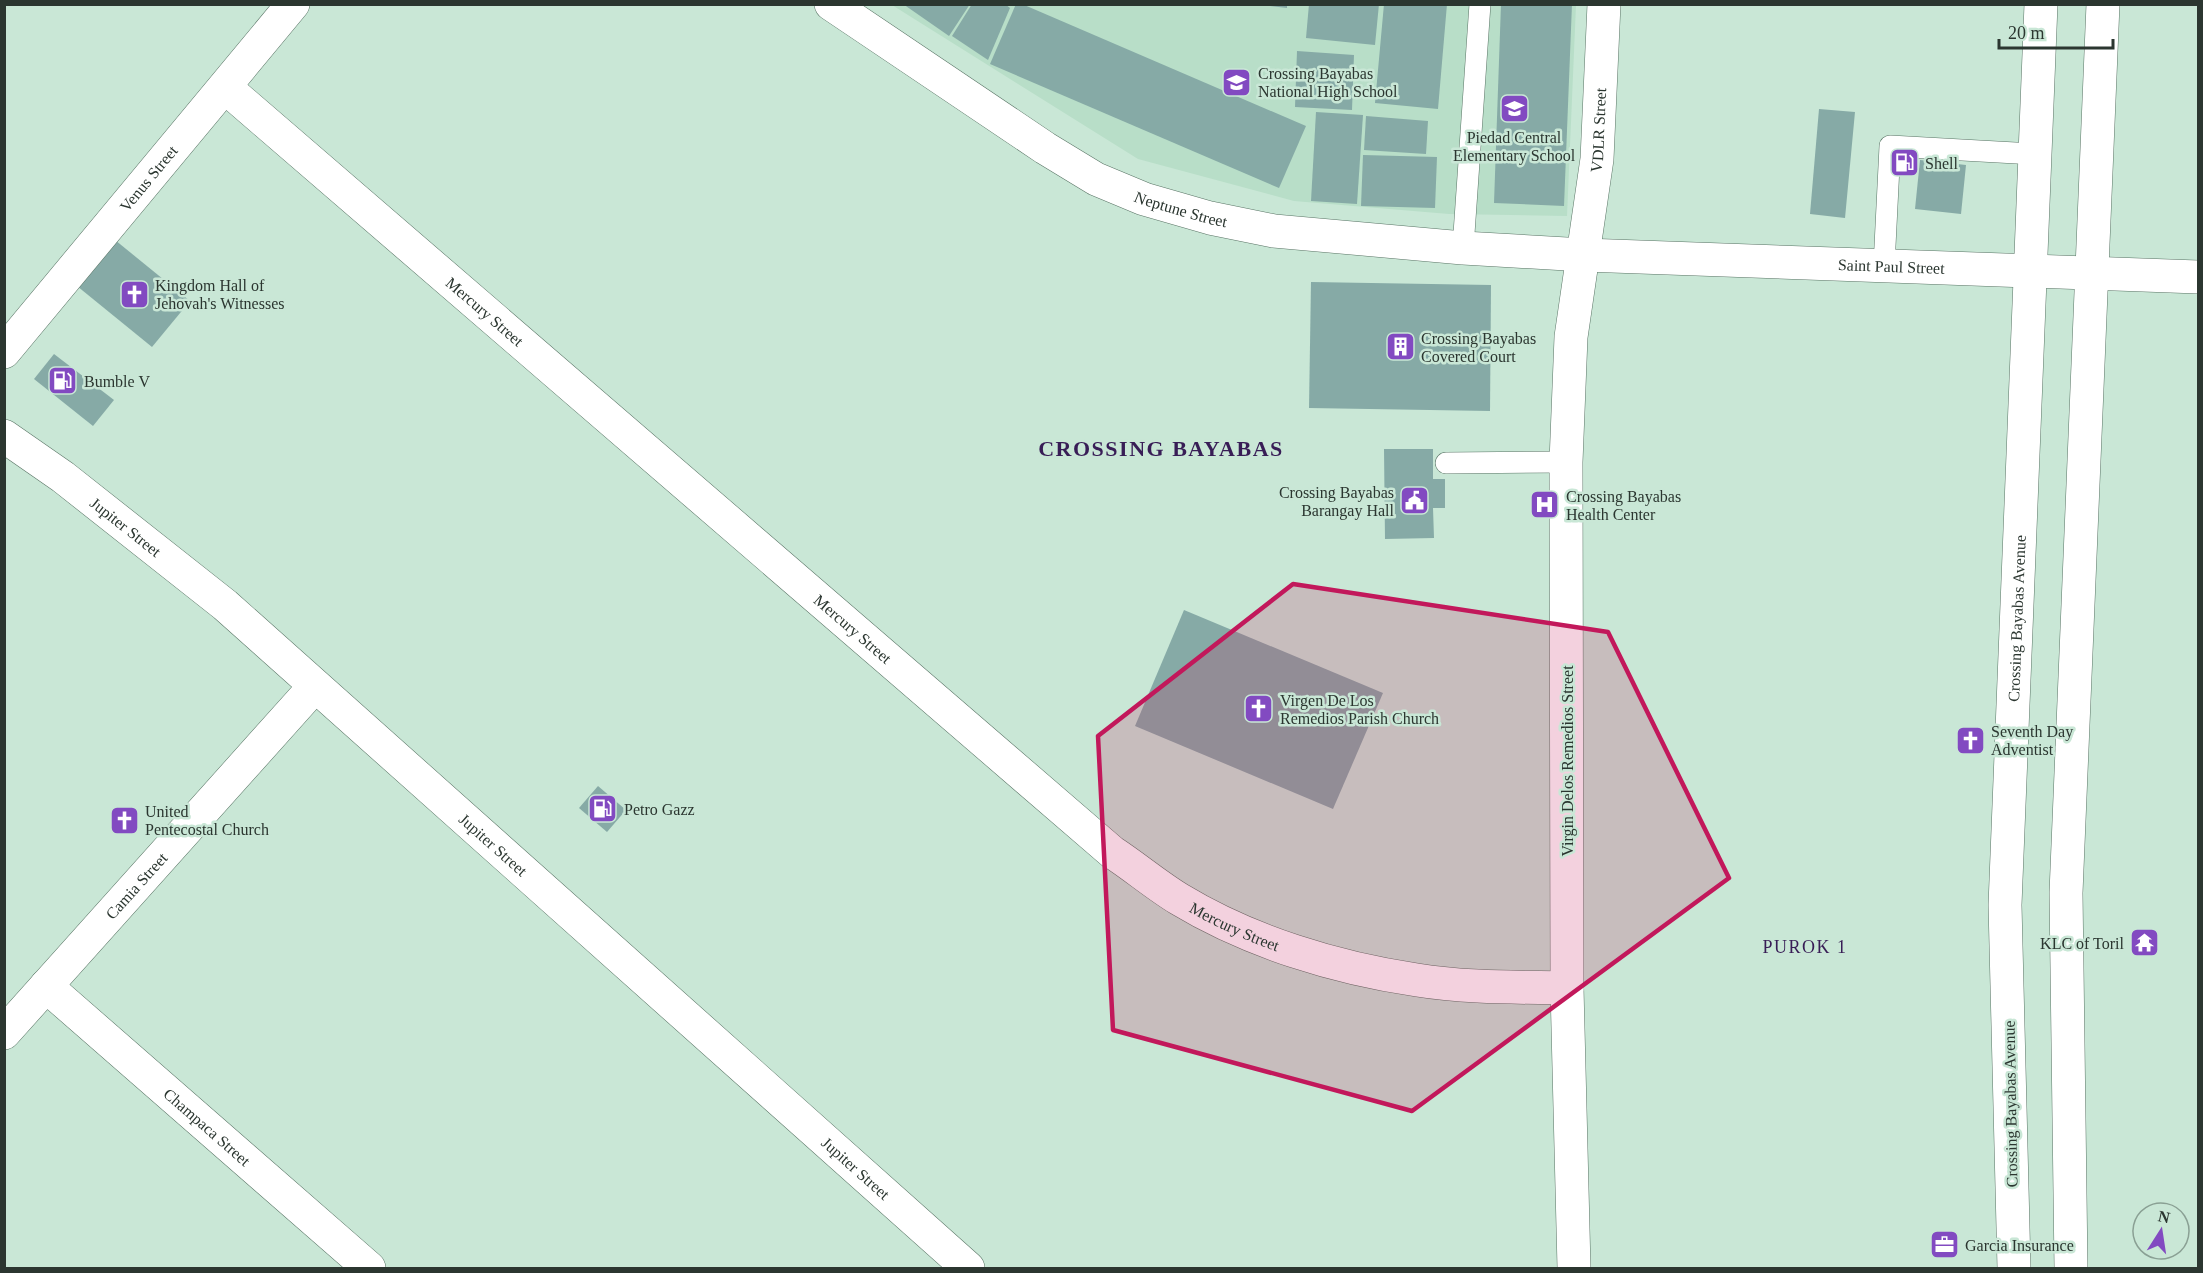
<svg xmlns="http://www.w3.org/2000/svg" width="2203" height="1273" font-family="'Times New Roman',serif">
<style>
.built{fill:#b8dec8}
.building{fill:#86aaa6}
.lines{fill:none;stroke-linecap:round;stroke-linejoin:round}
.lane-casing{stroke:#597465;stroke-width:22}
.street-casing{stroke:#597465;stroke-width:34}
.secondary-casing{stroke:#597465;stroke-width:34}
.primary-casing{stroke:#597465;stroke-width:34}
.lane{stroke:#fff;stroke-width:21}
.street{stroke:#fff;stroke-width:33}
.secondary{stroke:#fff;stroke-width:33}
.primary{stroke:#fff;stroke-width:33}
.marked{fill:#c2185b;fill-opacity:0.2;stroke:#c2185b;stroke-width:4.5;stroke-linejoin:round}
.labels{text-anchor:middle;stroke-width:5;stroke-linejoin:round;paint-order:stroke}
.poi-label{font-size:16px;fill:#2b3630;stroke:#c9e7d6;text-anchor:start}
.street-label{font-size:16px;fill:#2b3630;stroke:#c9e7d6}
.neighbourhood-label{font-size:18px;letter-spacing:1.5px;fill:#381d56;stroke:#c9e7d6}
.district-label{font-size:22px;font-weight:bold;letter-spacing:1.5px;fill:#381d56;stroke:#c9e7d6}
</style>
<rect width="100%" height="100%" fill="#c9e7d6"/>
<polygon class="built" points="892,5 1576,5 1567,216 1449,214 1294,201 1138,159"/>
<g class="building">
<polygon points="903,4 970,4 949,36"/>
<polygon points="972,4 1005,4 1010,8 988,60 952,36"/>
<polygon points="1016,4 1022,4 1306,126 1279,188 990,64"/>
<polygon points="1270,4 1287,4 1287,8 1270,6"/>
<polygon points="1309,4 1379,4 1375,45 1306,38"/>
<polygon points="1384,4 1447,4 1438,109 1375,103"/>
<polygon points="1501,4 1572,4 1564,206 1494,203"/>
<polygon points="1297,51 1354,55 1352,110 1295,107"/>
<polygon points="1819,109 1855,112 1845,218 1810,214"/>
<polygon points="1316,112 1363,115 1357,204 1311,201"/>
<polygon points="1366,116 1428,121 1426,154 1364,150"/>
<polygon points="1363,155 1437,157 1435,208 1361,206"/>
<polygon points="1920,160 1966,165 1961,214 1915,209"/>
<polygon points="115,240 190,301 152,347 77,286"/>
<polygon points="1311,282 1491,285 1490,411 1309,408"/>
<polygon points="54,354 114,400 93,426 34,379"/>
<polygon points="1384,449 1433,449 1433,479 1445,479 1445,508 1433,508 1434,538 1385,539"/>
<polygon points="1184,610 1383,693 1333,809 1135,726"/>
<polygon points="598,786 626,810 607,832 579,808"/>
</g>
<g class="lines">
<defs>
<g id="lane">
<polyline points="1463,248 1480,4"/>
<polyline points="1884,266 1890,146 2035,154"/>
<polyline points="1446,463 1566,462"/>
</g>
<g id="street">
<path id="s1" d="M831 4 1045 148 1096 179 1144 199 1210 218 1274 231 1463 248 1584 255 2198 277"/>
<path id="s2" d="M226 88 1112 852C1135 867 1156 885 1179 899 1250 942 1336 968 1417 980 1466 988 1517 987 1567 988"/>
<path id="s3" d="M4 352 293 4"/>
<path id="s4" d="M46 986 369 1268"/>
<path id="s5" d="M4 1033 315 686"/>
<path id="s6" d="M1574 1268 1567 988 1566 462 1571 337 1597 159 1604 4"/>
</g>
<g id="secondary">
<path id="s7" d="M4 436 63 477 225 605 968 1268"/>
</g>
<g id="primary">
<path id="s8" d="M2014 1268 2005 905 2041 4"/>
<polyline points="2071,1268 2066,893 2103,4"/>
</g>
</defs>
<use href="#lane" class="lane-casing"/>
<use href="#street" class="street-casing"/>
<use href="#secondary" class="secondary-casing"/>
<use href="#primary" class="primary-casing"/>
<use href="#lane" class="lane"/>
<use href="#street" class="street"/>
<use href="#secondary" class="secondary"/>
<use href="#primary" class="primary"/>
</g>
<path class="marked" d="M1293 584 1608 632 1729 878 1412 1111 1113 1030 1098 736Z"/>
<defs>
<symbol id="school-square" viewBox="-11 -11 22 22"><rect x="-9" y="-9" width="18" height="18" rx="4" fill="#824ac1" stroke="#c9e7d6"/><path d="M0-5L7-2L0 1L-7-2ZM-4 1L0 2.5L4 1V4Q0 6-4 4Z" fill="#fff"/></symbol>
<symbol id="fuel-square" viewBox="-11 -11 22 22"><rect x="-9" y="-9" width="18" height="18" rx="4" fill="#824ac1" stroke="#c9e7d6"/><path d="M-5.5-6h7V0h2V4h1.3V-2.5L3-4.5l.8-.8L6-3V5H2.5V1h-1V6h-7ZM-4.2-4.7v3.2H.2V-4.7Z" fill="#fff"/></symbol>
<symbol id="church-square" viewBox="-11 -11 22 22"><rect x="-9" y="-9" width="18" height="18" rx="4" fill="#824ac1" stroke="#c9e7d6"/><path d="M-1.2-6h2.4v3.5h3.3v2.4h-3.3V6h-2.4V-.1h-3.3v-2.4h3.3Z" fill="#fff"/></symbol>
<symbol id="building-square" viewBox="-11 -11 22 22"><rect x="-9" y="-9" width="18" height="18" rx="4" fill="#824ac1" stroke="#c9e7d6"/><path d="M-4-6H4V6H1V3H-1V6H-4ZM-2.5-4.3h1.7v1.8h-1.7ZM.8-4.3h1.7v1.8H.8ZM-2.5-1h1.7V.8h-1.7ZM.8-1h1.7V.8H.8Z" fill="#fff"/></symbol>
<symbol id="civic-square" viewBox="-11 -11 22 22"><rect x="-9" y="-9" width="18" height="18" rx="4" fill="#824ac1" stroke="#c9e7d6"/><path d="M-.6-6.5H3V-4.5H.6V-3L4-1V1h2V6H-6V1h2V-1L-.6-3ZM-1.2 2.5V6h2.4V2.5Z" fill="#fff"/></symbol>
<symbol id="hospital-square" viewBox="-11 -11 22 22"><rect x="-9" y="-9" width="18" height="18" rx="4" fill="#824ac1" stroke="#c9e7d6"/><path d="M-5-5h3v3.5h4V-5h3V5h-3V1.5h-4V5h-3Z" fill="#fff"/></symbol>
<symbol id="temple-square" viewBox="-11 -11 22 22"><rect x="-9" y="-9" width="18" height="18" rx="4" fill="#824ac1" stroke="#c9e7d6"/><path d="M0-6L5-2H3V0L6.5 2.5H4V6H1.5V3h-3V6H-4V2.5H-6.5L-3 0V-2H-5Z" fill="#fff"/></symbol>
<symbol id="office-square" viewBox="-11 -11 22 22"><rect x="-9" y="-9" width="18" height="18" rx="4" fill="#824ac1" stroke="#c9e7d6"/><path d="M-6-3h4V-5.5h4V-3h4V5H-6ZM-1-4.5V-3h2v-1.5ZM-6 0V1H6V0Z" fill="#fff"/></symbol>
</defs>
<g fill-rule="evenodd">
<use href="#school-square" x="1220" y="66" width="33" height="33"/>
<use href="#school-square" x="1498" y="92" width="33" height="33"/>
<use href="#fuel-square" x="1888" y="146" width="33" height="33"/>
<use href="#church-square" x="118" y="278" width="33" height="33"/>
<use href="#building-square" x="1384" y="330" width="33" height="33"/>
<use href="#fuel-square" x="46" y="364" width="33" height="33"/>
<use href="#civic-square" x="1398" y="484" width="33" height="33"/>
<use href="#hospital-square" x="1528" y="488" width="33" height="33"/>
<use href="#church-square" x="1242" y="692" width="33" height="33"/>
<use href="#church-square" x="1954" y="724" width="33" height="33"/>
<use href="#fuel-square" x="586" y="792" width="33" height="33"/>
<use href="#church-square" x="108" y="804" width="33" height="33"/>
<use href="#temple-square" x="2128" y="926" width="33" height="33"/>
<use href="#office-square" x="1928" y="1228" width="33" height="33"/>
</g>
<g class="labels">
<g class="poi-label">
<text x="1258" y="79">Crossing Bayabas<tspan x="1258" dy="18">National High School</tspan></text>
<text x="1514" y="143" text-anchor="middle">Piedad Central<tspan x="1514" dy="18">Elementary School</tspan></text>
<text x="1925" y="169">Shell</text>
<text x="155" y="291">Kingdom Hall of<tspan x="155" dy="18">Jehovah's Witnesses</tspan></text>
<text x="1421" y="344">Crossing Bayabas<tspan x="1421" dy="18">Covered Court</tspan></text>
<text x="84" y="387">Bumble V</text>
<text x="1394" y="498" text-anchor="end">Crossing Bayabas<tspan x="1394" dy="18">Barangay Hall</tspan></text>
<text x="1566" y="502">Crossing Bayabas<tspan x="1566" dy="18">Health Center</tspan></text>
<text x="1280" y="706">Virgen De Los<tspan x="1280" dy="18">Remedios Parish Church</tspan></text>
<text x="1991" y="737">Seventh Day<tspan x="1991" dy="18">Adventist</tspan></text>
<text x="624" y="815">Petro Gazz</text>
<text x="145" y="817">United<tspan x="145" dy="18">Pentecostal Church</tspan></text>
<text x="2124" y="949" text-anchor="end">KLC of Toril</text>
<text x="1965" y="1251">Garcia Insurance</text>
</g>
<g class="street-label">
<text dy="6" stroke="none"><textPath href="#s6" startOffset="1140">VDLR Street</textPath></text>
<text dy="6" stroke="none"><textPath href="#s3" startOffset="226">Venus Street</textPath></text>
<text dy="6" stroke="none"><textPath href="#s1" startOffset="408">Neptune Street</textPath></text>
<text dy="6" stroke="none"><textPath href="#s1" startOffset="1122">Saint Paul Street</textPath></text>
<text dy="6" stroke="none"><textPath href="#s2" startOffset="342">Mercury Street</textPath></text>
<text dy="6" stroke="none"><textPath href="#s7" startOffset="152">Jupiter Street</textPath></text>
<text dy="6" stroke="none"><textPath href="#s8" startOffset="650">Crossing Bayabas Avenue</textPath></text>
<text dy="6" stroke="none"><textPath href="#s2" startOffset="828">Mercury Street</textPath></text>
<text transform="translate(1567 761) rotate(-90)" y="6">Virgin Delos Remedios Street</text>
<text dy="6" stroke="none"><textPath href="#s7" startOffset="638">Jupiter Street</textPath></text>
<text dy="6" stroke="none"><textPath href="#s5" startOffset="198">Camia Street</textPath></text>
<text dy="6" stroke="none"><textPath href="#s2" startOffset="1314">Mercury Street</textPath></text>
<text transform="translate(2010 1104) rotate(-91)" y="6">Crossing Bayabas Avenue</text>
<text dy="6" stroke="none"><textPath href="#s4" startOffset="214">Champaca Street</textPath></text>
<text dy="6" stroke="none"><textPath href="#s7" startOffset="1124">Jupiter Street</textPath></text>
</g>
<g class="neighbourhood-label">
<text x="1805" y="953">PUROK 1</text>
</g>
<g class="district-label">
<text x="1161" y="456">CROSSING BAYABAS</text>
</g>
</g>
<rect width="2203" height="1273" fill="none" stroke="#2b3630" stroke-width="12"/>
<g transform="translate(2161 1231) rotate(12)"><circle r="28" fill="#c9e7d6" stroke="#8aa094" stroke-width="1.5"/>
<path d="M0-4.5L10 22L0 15L-10 22Z" fill="#824ac1"/>
<text y="-9" font-size="16" font-weight="bold" text-anchor="middle" fill="#2b3630">N</text>
</g>
<path d="M1999 39v9h114v-9" fill="none" stroke="#2b3630" stroke-width="3"/>
<text x="2008" y="39" font-size="18" fill="#2b3630" stroke="#c9e7d6" stroke-width="4.5" paint-order="stroke">20 m</text>
</svg>
